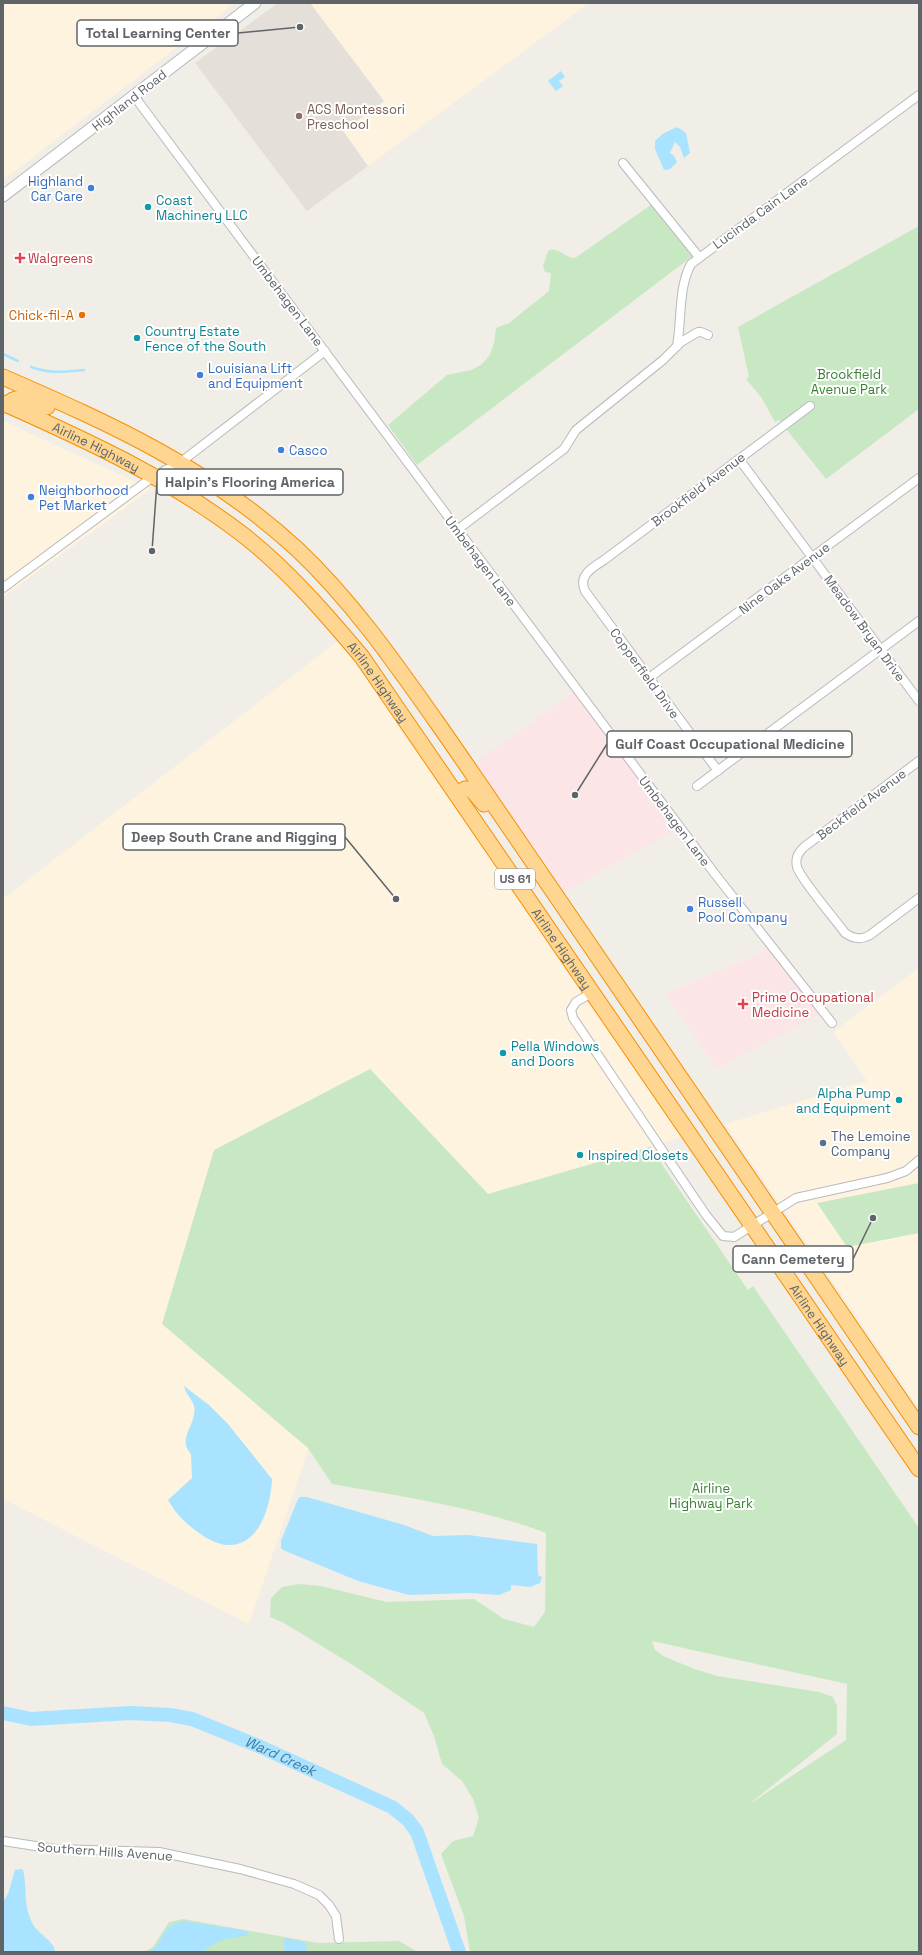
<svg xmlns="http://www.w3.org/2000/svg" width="922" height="1955" font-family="'Space Grotesk',sans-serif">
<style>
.commercial{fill:#fef3df}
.education{fill:#e4dfd8}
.medical{fill:#fce5e6}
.green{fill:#c8e8c4;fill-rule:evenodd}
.water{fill:#a9e3ff}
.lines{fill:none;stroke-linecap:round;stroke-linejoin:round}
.stream{stroke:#a9e3ff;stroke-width:2.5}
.river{stroke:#a9e3ff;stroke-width:14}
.street-casing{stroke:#b8babe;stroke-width:10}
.secondary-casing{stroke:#b6bbbf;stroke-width:13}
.highway-casing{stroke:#f88f00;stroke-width:17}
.street{stroke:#fff;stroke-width:8}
.secondary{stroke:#fff;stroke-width:11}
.highway{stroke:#fed692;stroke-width:15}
.education-dot{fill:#8d6e63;stroke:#fff;stroke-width:1.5}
.shop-dot{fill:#3f7fe0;stroke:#fff;stroke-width:1.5}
.culture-dot{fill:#0f9aa8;stroke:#fff;stroke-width:1.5}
.health-dot{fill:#e0444e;stroke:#fff;stroke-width:1.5}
.food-dot{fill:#e8710a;stroke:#fff;stroke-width:1.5}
.service-dot{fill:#5c6f8a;stroke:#fff;stroke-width:1.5}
.labels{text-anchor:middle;stroke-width:4;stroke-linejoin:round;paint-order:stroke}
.shield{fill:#fff;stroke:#8f9295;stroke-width:1}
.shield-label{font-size:12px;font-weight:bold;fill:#5f6468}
.street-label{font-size:13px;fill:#5f6468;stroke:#fff}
.education-label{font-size:13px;fill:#785e54;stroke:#fff;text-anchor:start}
.shop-label{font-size:13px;fill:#366cbe;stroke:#fff;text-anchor:start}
.culture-label{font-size:13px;fill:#0d838f;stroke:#fff;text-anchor:start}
.health-label{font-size:13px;fill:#be3a42;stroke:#fff;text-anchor:start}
.food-label{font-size:13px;fill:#c56008;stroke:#fff;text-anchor:end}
.park-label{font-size:13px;fill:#398233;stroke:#fff}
.service-label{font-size:13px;fill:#4e5e75;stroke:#fff;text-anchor:start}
.water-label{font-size:14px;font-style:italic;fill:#3e7aa2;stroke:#fff}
.leader{fill:none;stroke:#5f6468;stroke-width:1.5}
.callout-dot{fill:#5f6468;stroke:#fff;stroke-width:1.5}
.callout{fill:#fff;stroke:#5f6468;stroke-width:1.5}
.callout-label{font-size:14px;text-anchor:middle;font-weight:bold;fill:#5f6468}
</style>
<rect width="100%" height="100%" fill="#f1eee7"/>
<g class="commercial">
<polygon points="3,3 235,3 3,180"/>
<polygon points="310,3 589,3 368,166 343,131 384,101"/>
<polygon points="3,421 151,489 3,597"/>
<polygon points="338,641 389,708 682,1137 488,1194 370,1069 309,1447 249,1624 3,1499 3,899"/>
<polygon points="919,968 919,1408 725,1124 867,1081 833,1032"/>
</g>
<polygon class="education" points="278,3 310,3 384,101 343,131 368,166 307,211 195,63"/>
<g class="medical">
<polygon points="575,692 678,829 564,892 475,762"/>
<polygon points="769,949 820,1014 717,1069 666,994"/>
</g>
<g class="green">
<path d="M652 204 694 255 417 465 388 425 447 375 471 370 481 365 490 355 494 343 496 328 509 323 549 291 551 273 545 272 543 266 548 251C559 246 564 258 575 258Z"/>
<polygon points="919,226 919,409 826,479 779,420 775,422 761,397 746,379 749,377 738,327"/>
<path d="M370 1069 488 1194 650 1147 748 1290 753 1286 919 1528V1952H470L464 1916 441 1854 453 1841 473 1836 479 1818 473 1799 462 1781 442 1764 434 1736 424 1713 356 1667 284 1623 270 1617 271 1598 282 1587 299 1584 321 1586 387 1602 474 1599 504 1619 534 1627 545 1612 546 1533C477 1507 403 1497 332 1484L308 1448 162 1324 214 1150ZM652 1641 847 1684 846 1740 748 1805 837 1734V1706L833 1697 819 1692 717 1676 695 1669 665 1657 655 1650Z"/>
<polygon points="919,1183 919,1233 847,1247 817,1203"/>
<polygon points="183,1919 318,1943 399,1941 418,1952 144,1952 153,1947 169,1922"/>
</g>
<g class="water">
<polygon points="561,71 565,77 559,81 563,86 556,91 548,81"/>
<polygon points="677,127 686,133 690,153 684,158 680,147 675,142 670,153 674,156 677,162 670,169 664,170 655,149 655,141 664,133"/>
<path d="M184 1386 209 1405 228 1424 272 1479C270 1523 246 1567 199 1533 186 1524 176 1514 168 1500L192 1478 191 1454C176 1438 198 1424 194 1406 192 1399 186 1395 184 1386Z"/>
<polygon points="300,1497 307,1497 404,1525 433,1536 468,1535 537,1544 538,1575 542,1577 540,1583 530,1587 511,1585 511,1590 499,1595 469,1593 409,1595 358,1581 283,1550 281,1548 281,1541 298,1499"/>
<path d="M20 1869 23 1870C28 1891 22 1905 34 1926 39 1934 55 1942 55 1952H9L3 1950V1902L8 1894 15 1870Z"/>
<path d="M183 1921 242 1930 247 1932 249 1935 225 1939 212 1945 203 1952H149C165 1945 157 1927 183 1921Z"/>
<polygon points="286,1938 304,1942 307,1945 306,1952 285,1952 283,1940"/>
</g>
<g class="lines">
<g class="stream">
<polyline points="3,354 18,361"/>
<path d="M31 367C51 374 63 372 84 370"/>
</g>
<path class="river" id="s1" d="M3 1713 31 1719 130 1713 170 1715 192 1719 261 1747 392 1807 408 1820 417 1832 459 1952"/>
<defs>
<g id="street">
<polyline points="134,96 715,874 832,1023"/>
<polyline points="623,163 699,257"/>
<path d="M677 346C682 319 678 288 691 264L919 95"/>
<polyline points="739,459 919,701"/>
<polyline points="457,530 564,449 576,430 663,360 681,342 698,332 701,332 708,335"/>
<polyline points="3,588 154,476 181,462 325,351"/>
<polyline points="649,678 919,478"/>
<path d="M919 761 804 847C798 853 795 858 797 867 801 880 835 919 845 933 854 939 861 940 870 935L919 898"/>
<path d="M718 771 585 591C578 575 592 568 604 560L810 406"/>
<polyline points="697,786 919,621"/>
<polyline points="593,992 576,1002 571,1010 573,1018 706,1215 723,1236 734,1237 796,1198 887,1178 906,1171 919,1160"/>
<polyline points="3,1841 55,1849 159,1852 240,1869 294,1884 319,1895 329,1905 336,1916 339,1939"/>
</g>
<polyline id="secondary" points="3,196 255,3"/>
<g id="highway">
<path d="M3 377C111 424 209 468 297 549 351 600 393 660 436 721 478 781 519 842 561 903 679 1078 800 1252 919 1427"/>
<path id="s2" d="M3 403C86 440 169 478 242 534 287 569 325 613 362 657L919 1469"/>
<path d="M7 405C18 392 34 402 47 407"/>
<polyline points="457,795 465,789 471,789 484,804"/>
</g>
</defs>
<use href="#street" class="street-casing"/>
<use href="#secondary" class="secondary-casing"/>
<use href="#highway" class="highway-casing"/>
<use href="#street" class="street"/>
<use href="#secondary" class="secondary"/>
<use href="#highway" class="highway"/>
</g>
<circle class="education-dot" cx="299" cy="116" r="4"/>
<g class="shop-dot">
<circle cx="91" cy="188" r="4"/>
<circle cx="200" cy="375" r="4"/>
<circle cx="281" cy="450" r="4"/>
<circle cx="31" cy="497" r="4"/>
<circle cx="690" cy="909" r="4"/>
</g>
<g class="culture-dot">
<circle cx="148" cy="207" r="4"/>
<circle cx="137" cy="338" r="4"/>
<circle cx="503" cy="1053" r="4"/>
<circle cx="899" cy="1100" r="4"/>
<circle cx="580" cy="1155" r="4"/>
</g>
<g class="health-dot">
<path d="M18 252h4v4h4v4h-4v4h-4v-4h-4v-4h4z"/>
<path d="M741 998h4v4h4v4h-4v4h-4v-4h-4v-4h4z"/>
</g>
<circle class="food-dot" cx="82" cy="315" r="4"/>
<circle class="service-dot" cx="823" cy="1143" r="4"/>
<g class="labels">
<rect class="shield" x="495" y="869" width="40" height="20" rx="3"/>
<g class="shield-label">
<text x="515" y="883">US 61</text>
</g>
<g class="street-label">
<text transform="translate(129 100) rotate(-38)" y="5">Highland Road</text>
<text transform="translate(760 212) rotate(-36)" y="5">Lucinda Cain Lane</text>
<text transform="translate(288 301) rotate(53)" y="5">Umbehagen Lane</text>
<text dy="5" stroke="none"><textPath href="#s2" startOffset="103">Airline Highway</textPath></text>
<text transform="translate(698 489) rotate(-37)" y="5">Brookfield Avenue</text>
<text transform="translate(481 561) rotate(53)" y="5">Umbehagen Lane</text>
<text transform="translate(784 578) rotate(-37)" y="5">Nine Oaks Avenue</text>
<text transform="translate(865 628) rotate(54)" y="5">Meadow Bryan Drive</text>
<text transform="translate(645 673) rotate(54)" y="5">Copperfield Drive</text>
<text dy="5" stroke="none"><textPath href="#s2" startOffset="475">Airline Highway</textPath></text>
<text transform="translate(861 804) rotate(-37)" y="5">Beckfield Avenue</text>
<text transform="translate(675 821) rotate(53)" y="5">Umbehagen Lane</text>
<text dy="5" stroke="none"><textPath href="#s2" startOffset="799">Airline Highway</textPath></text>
<text dy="5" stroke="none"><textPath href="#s2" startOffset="1255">Airline Highway</textPath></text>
<text transform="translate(105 1851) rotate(4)" y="5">Southern Hills Avenue</text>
</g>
<g class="education-label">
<text x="307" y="114">ACS Montessori<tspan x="307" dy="15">Preschool</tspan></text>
</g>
<g class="shop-label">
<text x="83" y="186" text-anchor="end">Highland<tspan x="83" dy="15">Car Care</tspan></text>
<text x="208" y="373">Louisiana Lift<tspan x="208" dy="15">and Equipment</tspan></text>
<text x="289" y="455">Casco</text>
<text x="39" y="495">Neighborhood<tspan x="39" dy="15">Pet Market</tspan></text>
<text x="698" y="907">Russell<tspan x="698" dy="15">Pool Company</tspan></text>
</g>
<g class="culture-label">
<text x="156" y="205">Coast<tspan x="156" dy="15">Machinery LLC</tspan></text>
<text x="145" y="336">Country Estate<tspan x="145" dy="15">Fence of the South</tspan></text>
<text x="511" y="1051">Pella Windows<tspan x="511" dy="15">and Doors</tspan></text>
<text x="891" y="1098" text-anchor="end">Alpha Pump<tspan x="891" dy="15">and Equipment</tspan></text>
<text x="588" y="1160">Inspired Closets</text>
</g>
<g class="health-label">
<text x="28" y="263">Walgreens</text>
<text x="752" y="1002">Prime Occupational<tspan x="752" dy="15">Medicine</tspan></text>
</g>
<g class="food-label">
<text x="74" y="320">Chick-fil-A</text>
</g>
<g class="park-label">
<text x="849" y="379">Brookfield<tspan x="849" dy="15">Avenue Park</tspan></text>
<text x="711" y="1493">Airline<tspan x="711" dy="15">Highway Park</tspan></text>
</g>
<g class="service-label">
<text x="831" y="1141">The Lemoine<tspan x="831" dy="15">Company</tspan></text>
</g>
<g class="water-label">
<text dy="5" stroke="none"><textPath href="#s1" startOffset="286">Ward Creek</textPath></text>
</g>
</g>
<path class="leader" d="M300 27L238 33M152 551L157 482M575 795L607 744M396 899L345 837M873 1218L853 1259"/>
<g class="callout-dot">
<circle cx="300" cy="27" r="4"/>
<circle cx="152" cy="551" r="4"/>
<circle cx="575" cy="795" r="4"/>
<circle cx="396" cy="899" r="4"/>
<circle cx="873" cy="1218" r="4"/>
</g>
<g class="callout">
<rect x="77" y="20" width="161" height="26" rx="4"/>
<rect x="157" y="469" width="186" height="26" rx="4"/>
<rect x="607" y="731" width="245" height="26" rx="4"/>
<rect x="123" y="824" width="222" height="26" rx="4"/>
<rect x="733" y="1246" width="120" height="26" rx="4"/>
</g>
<g class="callout-label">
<text x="158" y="38">Total Learning Center</text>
<text x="250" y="487">Halpin's Flooring America</text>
<text x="730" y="749">Gulf Coast Occupational Medicine</text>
<text x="234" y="842">Deep South Crane and Rigging</text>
<text x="793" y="1264">Cann Cemetery</text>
</g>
<rect width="922" height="1955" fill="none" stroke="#5f6468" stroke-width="8"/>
</svg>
